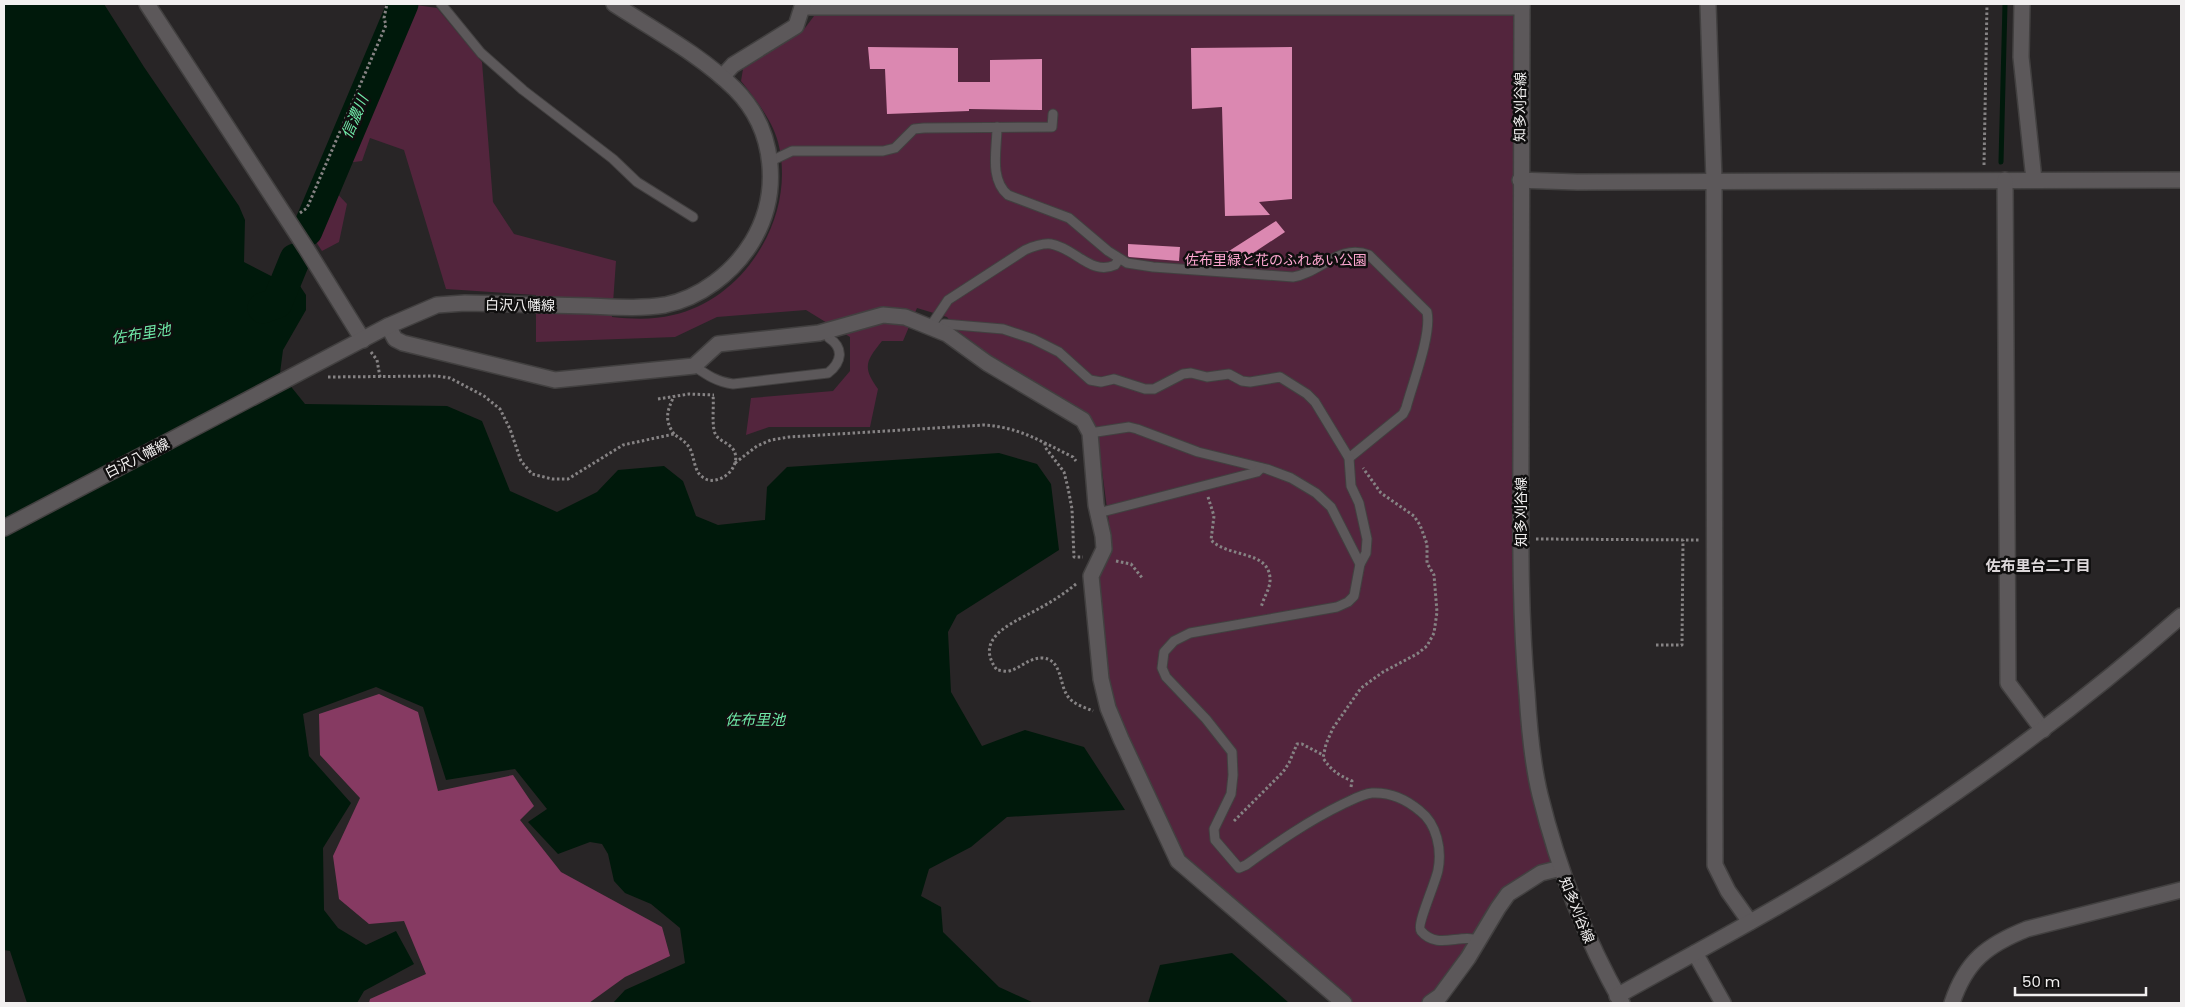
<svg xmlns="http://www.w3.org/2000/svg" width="2185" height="1007" font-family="Poppins,'Noto Sans JP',sans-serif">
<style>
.green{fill:#53253d}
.forest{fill:#863a62}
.water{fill:#00190b}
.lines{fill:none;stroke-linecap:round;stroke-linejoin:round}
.stream{stroke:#00190b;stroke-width:5}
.river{stroke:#00190b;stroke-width:31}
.building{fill:#db88b1}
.lane-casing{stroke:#424040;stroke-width:11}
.street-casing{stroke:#424040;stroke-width:18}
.secondary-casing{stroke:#424040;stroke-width:18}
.path{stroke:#868384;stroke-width:3;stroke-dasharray:2.5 2.5;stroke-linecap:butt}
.lane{stroke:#5c585a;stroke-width:9}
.street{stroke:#5c585a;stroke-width:15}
.secondary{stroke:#5c585a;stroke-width:15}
.labels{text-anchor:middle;stroke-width:5;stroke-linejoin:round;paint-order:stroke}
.street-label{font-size:14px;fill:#f2f0f0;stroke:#100f0f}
.park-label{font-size:14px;fill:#fda6d0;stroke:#100f0f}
.water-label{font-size:15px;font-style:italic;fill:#70eaa9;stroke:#100f0f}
.neighbourhood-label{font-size:15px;font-weight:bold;fill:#ddd8da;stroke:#100f0f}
</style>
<rect width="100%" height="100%" fill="#282526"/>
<path class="green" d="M409 4 437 8 482 62 493 202 514 234 616 261 612 317C633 319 653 320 673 315 746 299 797 214 778 142 772 119 755 99 741 81L743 69 802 32 814 16 1491 14 1522 7 1530 736 1561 868 1508 894 1430 1003H1344L1178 861 1108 708 1091 576 1104 549 1112 546 1098 440 1087 414 990 355 958 331 947 317 917 308 903 341H882C866 361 862 367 878 389L870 427H769L746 435 751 398 833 391 850 371V337L806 310 717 317 675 337 536 342V295L446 289 404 150 370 138 362 161 338 164 330 186 347 204 339 242 322 251 303 222 354 106Z"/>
<polygon class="forest" points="379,694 418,712 438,791 513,775 534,806 520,820 561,872 662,927 670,956 625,977 589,1003 369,1003 370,999 426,974 404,921 369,924 339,899 333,856 360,798 320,755 319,714"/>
<g class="water">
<polygon points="4,4 104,4 144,67 239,206 245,220 244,262 275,278 294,277 306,295 306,310 283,350 280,373 305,404 447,406 482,421 510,491 557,512 597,492 618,470 664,466 683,481 696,516 718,525 765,520 767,487 787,467 999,453 1037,464 1051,484 1059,550 957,615 948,632 951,692 982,746 1025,730 1084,747 1125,810 1007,817 971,847 929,869 921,896 941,907 943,932 999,987 1034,1003 613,1003 625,990 685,963 680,928 651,904 625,893 614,881 608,854 602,844 590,842 558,854 528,822 547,809 515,769 446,780 423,707 376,687 303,714 309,756 351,803 323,848 324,910 338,928 366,945 396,931 414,964 364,991 357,1003 27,1003 10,951 4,950"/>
<polygon points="1232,953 1289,1003 1148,1003 1160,965"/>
</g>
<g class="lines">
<polyline class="stream" points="2001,162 2005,4"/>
<g class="river">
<polyline points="307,231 403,4"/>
<polyline points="263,308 277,303 295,259"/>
</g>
</g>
<g class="building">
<polygon points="868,47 958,48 958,82 990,82 990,60 1042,59 1042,110 969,109 969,111 887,114 885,69 870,69"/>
<polygon points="1292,47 1292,199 1259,202 1270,215 1225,216 1222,107 1192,109 1191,48"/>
<polygon points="1276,221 1285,232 1235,265 1194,262 1194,251 1229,251"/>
<polygon points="1128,244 1180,247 1179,261 1129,257 1128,256"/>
</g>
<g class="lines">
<defs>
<g id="lane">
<polyline points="441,4 481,53 523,90 613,159 637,182 693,217"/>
<path d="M997 127C997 149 989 179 1008 195L1069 218 1108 251 1127 263 1153 267 1293 277C1320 273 1340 243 1369 255L1427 312C1432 334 1412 385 1406 408L1403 414 1349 458"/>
<polyline points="771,161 792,151 883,151 895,148 914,129 924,128 1052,127 1053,114"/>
<path d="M930 327 948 300 1025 250C1034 246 1042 243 1051 244 1075 248 1091 276 1115 265L1119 259"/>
<polyline points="939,331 944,324 1003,329 1033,339 1059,352 1090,380 1101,382 1114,379 1145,389 1154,389 1183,374 1191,373 1207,377 1229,374 1242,381 1250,382 1280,377 1307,394 1315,402 1349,458 1351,486 1359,503 1367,539 1366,553 1360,564"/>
<path d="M694 366C707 375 717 382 733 384L828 373C842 362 844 348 829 338L827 331"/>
<path d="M1090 433 1129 427 1137 429 1198 452 1267 469 1291 478 1316 493 1331 507 1360 564 1354 596 1348 602 1337 607 1190 633 1174 641 1164 652 1162 668 1166 677 1206 719 1232 752 1233 775 1231 794 1214 829 1215 840 1239 868 1246 865C1278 842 1308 821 1343 804 1352 800 1362 794 1372 793 1391 792 1406 799 1420 811 1437 824 1442 850 1438 870 1436 882 1416 925 1421 931 1438 951 1461 932 1479 941"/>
<polyline points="1098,513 1257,472 1261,468"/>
</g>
<g id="street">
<polyline points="147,4 306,248 363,340"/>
<polyline points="1708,4 1714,180 1715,865 1728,891 1750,922"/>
<polyline points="2022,4 2021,57 2034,180"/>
<polyline points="802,7 1522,7"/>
<polyline points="722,77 733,65 796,26 803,4"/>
<polyline points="1520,180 1577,182 2181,180"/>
<polyline points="2005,180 2008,683 2043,730"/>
<polyline points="388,326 395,339 403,343 555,380 694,366 718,344 819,333 883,315 905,317 947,334 987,363 1083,420 1090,433 1096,505 1103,536 1104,549 1091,576 1101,679 1108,708 1121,739 1178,861 1344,1003"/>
<polyline points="1695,953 1723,1003"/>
<polyline points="1430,1003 1440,996 1468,958 1498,908 1508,894 1541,873 1561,868"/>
<path d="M1952 1003C1966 961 1987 945 2027 929L2181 890"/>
</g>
<g id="secondary">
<path d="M1522 4C1521 145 1520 286 1521 428 1521 516 1519 605 1527 693 1529 727 1532 762 1540 795 1558 868 1585 938 1622 1003"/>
<path d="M4 528 388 326 437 305 465 303C506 304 548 305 589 306 615 307 640 309 665 305 700 298 733 273 752 242 781 194 776 130 735 89 701 55 654 30 614 4"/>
<path d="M1617 996C1710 944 1804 895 1892 836 1993 769 2091 696 2181 616"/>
</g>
</defs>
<use href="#lane" class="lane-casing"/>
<use href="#street" class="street-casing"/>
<use href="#secondary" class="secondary-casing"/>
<g class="path">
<polyline points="1984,165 1987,4"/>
<polyline points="300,213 307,208 386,25 384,18 387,4"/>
<polyline points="371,352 377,360 380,377"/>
<path d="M328 377 437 376 450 378 484 396 500 409 510 429 521 461 532 474 552 479H568L623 445 674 434C679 438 685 441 689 447 695 456 693 472 704 478 708 481 714 481 719 479 730 476 741 461 733 449 727 441 716 441 714 430 712 419 714 406 713 395"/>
<polyline points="658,399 689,394 714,395"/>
<path d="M674 434C664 420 667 411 674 396"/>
<polyline points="1045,443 1045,447 1064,472 1068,488 1072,509 1074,557 1083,557"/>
<path d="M735 463 757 446 771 440 789 437 984 425C1019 427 1042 442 1073 457L1076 461"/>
<path d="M1208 497 1214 516 1211 540C1229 558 1268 550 1270 578 1271 588 1263 598 1261 608"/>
<polyline points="1536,539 1700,540"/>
<polyline points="1116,561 1131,564 1143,579"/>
<path d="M1076 584C1065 593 1053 601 1040 608 1018 621 971 636 997 670 1000 670 1006 672 1009 671 1021 668 1028 658 1042 658 1062 659 1059 683 1067 695 1072 704 1084 707 1093 711"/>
<polyline points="1656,645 1682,645 1683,540"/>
<path d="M1351 787 1352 781C1338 775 1331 770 1323 758L1326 744 1333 728 1361 688 1383 672 1417 654 1427 646 1434 633 1437 612 1434 575 1427 563V544L1420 525 1414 516 1381 493 1363 468"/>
<polyline points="1234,821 1283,772 1289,763 1297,744 1302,744 1323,755"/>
</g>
<use href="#lane" class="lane"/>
<use href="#street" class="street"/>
<use href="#secondary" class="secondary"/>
</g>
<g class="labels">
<g class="street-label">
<text transform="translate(1520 107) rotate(-89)" y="5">知多刈谷線</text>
<text transform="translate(520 305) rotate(1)" y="5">白沢八幡線</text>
<text transform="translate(137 458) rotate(-27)" y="5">白沢八幡線</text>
<text transform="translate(1521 512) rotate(-90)" y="5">知多刈谷線</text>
<text transform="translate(1577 910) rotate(68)" y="5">知多刈谷線</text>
</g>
<g class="park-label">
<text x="1276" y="265">佐布里緑と花のふれあい公園</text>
</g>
<g class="water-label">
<text transform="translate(355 117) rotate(-67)" y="5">信濃川</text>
<text transform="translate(141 334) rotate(-9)" y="5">佐布里池</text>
<text x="755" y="725">佐布里池</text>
</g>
<g class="neighbourhood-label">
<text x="2038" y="571">佐布里台二丁目</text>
</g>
</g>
<rect width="2185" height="1007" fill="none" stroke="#f2f0f0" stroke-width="10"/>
<path d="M2015 987v8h131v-8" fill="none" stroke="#f2f0f0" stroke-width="2.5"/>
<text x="2022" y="987" font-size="15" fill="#f2f0f0" stroke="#100f0f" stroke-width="4" paint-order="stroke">50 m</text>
</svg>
